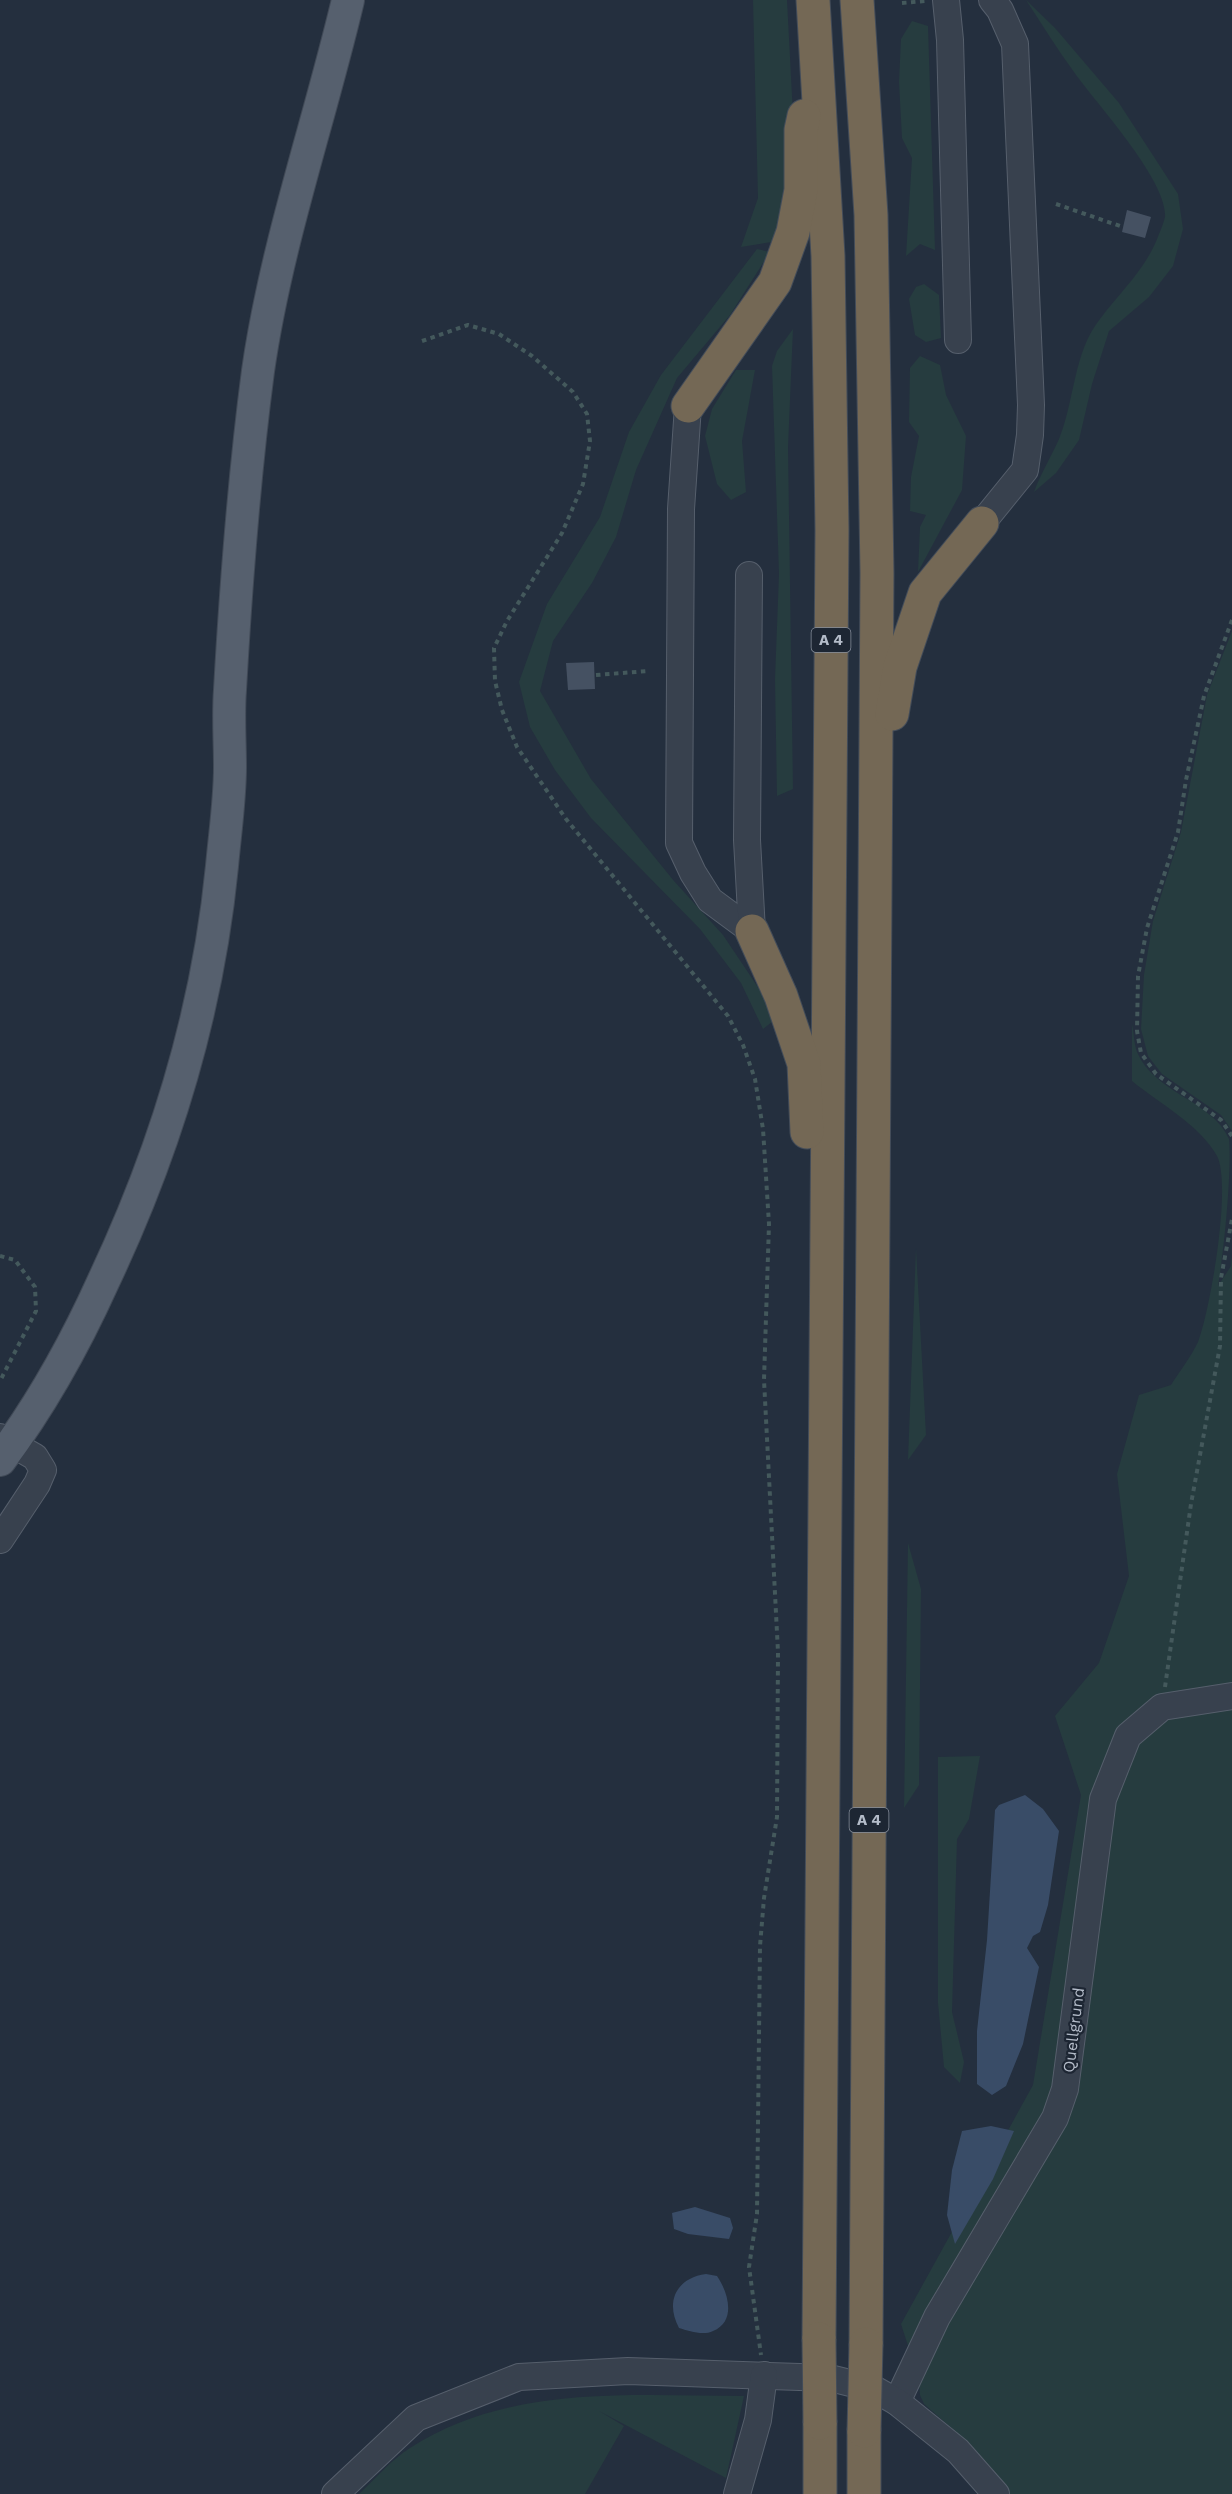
<svg xmlns="http://www.w3.org/2000/svg" width="1232" height="2494" font-family="'Work Sans',sans-serif">
<style>
.green{fill:#263c3f}
.water{fill:#394c67}
.building{fill:#455162}
.lines{fill:none;stroke-linecap:round;stroke-linejoin:round}
.minor-casing{stroke:#565f6c;stroke-width:28}
.major-casing{stroke:#414a57;stroke-width:34}
.highway-casing{stroke:#434c59;stroke-width:35}
.path{stroke:#44595c;stroke-width:4;stroke-dasharray:4.5 4.5;stroke-linecap:butt}
.minor{stroke:#38414e;stroke-width:26}
.major{stroke:#56606e;stroke-width:32}
.highway{stroke:#746855;stroke-width:33}
.highway-bridge-casing{stroke:#434c59;stroke-width:35;stroke-linecap:butt}
.highway-bridge{stroke:#746855;stroke-width:33}
.labels{text-anchor:middle;stroke-width:4.5;stroke-linejoin:round;paint-order:stroke}
.shield{fill:#1d2633;stroke:#878f9c;stroke-width:1.5}
.shield-label{font-size:15px;font-weight:bold;fill:#b4bcc9}
.street-label{font-size:16px;fill:#b4bcc9;stroke:#1d2633}
</style>
<rect width="100%" height="100%" fill="#242f3e"/>
<g class="green">
<polygon points="753,0 787,0 795,153 783,240 741,247 758,198"/>
<path d="M1026 0 1055 28 1119 103 1178 194 1183 229 1173 266 1149 297 1109 331 1092 384 1079 440 1056 473 1034 492C1041 473 1051 457 1059 439 1075 400 1073 353 1100 319 1121 291 1147 268 1159 234 1161 229 1164 222 1165 217 1168 181 1095 102 1074 72 1057 49 1042 24 1026 0Z"/>
<polygon points="912,21 928,26 935,250 920,244 906,256 912,158 902,138 899,82 901,39"/>
<polygon points="757,249 770,252 730,315 677,378 636,470 616,537 592,583 553,641 540,691 591,779 674,881 723,935 778,1017 763,1029 741,983 700,929 591,818 555,770 530,727 519,682 547,604 600,517 629,432 661,375"/>
<polygon points="924,284 939,295 941,338 926,342 915,335 909,299 916,287"/>
<polygon points="793,329 788,447 793,789 777,796 775,679 779,574 772,366 777,351"/>
<polygon points="920,356 940,365 946,395 966,436 962,490 918,572 920,527 926,515 910,511 911,477 919,436 909,422 910,368"/>
<polygon points="736,370 755,370 742,441 746,492 731,500 717,484 705,436 712,409"/>
<polygon points="1232,631 1232,1131 1221,1115 1162,1074 1148,1056 1141,1029 1144,975 1153,921 1181,832 1207,695"/>
<path d="M1132 1024C1134 1033 1134 1044 1137 1052 1154 1093 1213 1101 1229 1139 1232 1169 1224 1252 1218 1286L1231 1266 1232 1256V2494H1010L965 2440 924 2404 920 2395 919 2380 901 2324 1033 2085 1081 1795 1055 1716 1099 1663 1129 1576 1117 1474 1139 1395 1171 1385C1179 1372 1191 1357 1198 1342 1210 1311 1232 1185 1217 1156 1200 1125 1159 1103 1132 1081Z"/>
<polygon points="916,1248 926,1435 908,1460"/>
<polygon points="908,1543 921,1589 919,1785 904,1808"/>
<polygon points="980,1756 969,1819 957,1839 952,2012 964,2062 960,2083 944,2067 938,2003 938,1757"/>
<path d="M744 2396 726 2478 599 2411 624 2426 585 2494H359C375 2479 391 2460 410 2448 509 2384 631 2396 744 2396Z"/>
</g>
<g class="water">
<polygon points="1025,1795 1043,1809 1059,1831 1048,1905 1040,1932 1033,1936 1027,1948 1039,1967 1023,2044 1006,2086 992,2095 977,2084 977,2031 987,1940 995,1810 999,1805"/>
<polygon points="991,2126 1014,2131 993,2179 955,2244 947,2215 952,2170 962,2131"/>
<polygon points="695,2207 730,2218 733,2228 729,2239 688,2234 674,2229 672,2213"/>
<path d="M706 2274 717 2276C728 2292 737 2321 713 2331 703 2336 689 2331 679 2328 665 2302 676 2278 706 2274Z"/>
</g>
<g class="building">
<polygon points="1127,210 1151,217 1145,238 1122,232"/>
<polygon points="594,662 595,689 568,690 566,663"/>
</g>
<g class="lines">
<defs>
<g id="minor">
<polyline points="946,0 950,40 958,340"/>
<polyline points="688,406 681,509 679,843 693,873 710,900 752,931"/>
<polyline points="982,523 1025,470 1030,435 1031,405 1015,44 1000,10 992,0"/>
<polyline points="749,575 747,840 752,931"/>
<polyline points="0,1437 35,1457 43,1470 37,1484 0,1540"/>
<polyline points="897,2402 937,2317 1055,2118 1065,2089 1103,1799 1128,1736 1162,1707 1232,1696"/>
<polyline points="335,2494 416,2418 519,2377 628,2371 830,2378 874,2389 897,2402 958,2451 996,2494"/>
<polyline points="737,2494 758,2420 764,2375"/>
</g>
<path id="major" d="M0 1460C41 1405 75 1344 103 1282 165 1151 208 1010 222 866 225 833 230 799 230 767 230 741 228 716 230 690 236 584 244 477 258 371 276 245 319 123 348 0"/>
<g id="highway">
<polyline points="813,0 828,256 832,530 819,2339"/>
<polyline points="857,0 871,215 877,573 866,2344"/>
<polyline points="688,406 775,282 793,232 801,190 801,130 804,116"/>
<polyline points="892,714 900,667 925,593 982,523"/>
<polyline points="752,931 781,996 804,1064 807,1132"/>
<polyline points="820,2494 820,2423"/>
<polyline points="864,2494 864,2431"/>
</g>
</defs>
<use href="#minor" class="minor-casing"/>
<use href="#major" class="major-casing"/>
<use href="#highway" class="highway-casing"/>
<g class="path">
<polyline points="902,3 926,1"/>
<polyline points="1056,204 1120,226"/>
<polyline points="422,341 468,325 499,334 532,356 573,392 587,414 590,441 583,484 562,533 507,621 494,648 495,681 502,710 517,747 566,819 728,1016 743,1045 755,1079 763,1129 769,1224 764,1380 778,1652 777,1817 764,1898 760,1946 757,2214 749,2267 761,2355"/>
<polyline points="1232,620 1204,696 1186,780 1178,832 1147,928 1138,976 1137,1031 1141,1053 1156,1074 1221,1120 1232,1136"/>
<polyline points="596,675 648,671"/>
<polyline points="0,1256 15,1260 35,1287 36,1311 0,1381"/>
<polyline points="1165,1687 1191,1504 1220,1346 1221,1278 1232,1219"/>
</g>
<use href="#minor" class="minor"/>
<use href="#major" class="major"/>
<use href="#highway" class="highway"/>
<defs>
<g id="highway-bridge">
<polyline points="819,2339 820,2423"/>
<polyline points="864,2431 866,2344"/>
</g>
</defs>
<use href="#highway-bridge" class="highway-bridge-casing"/>
<use href="#highway-bridge" class="highway-bridge"/>
</g>
<g class="labels">
<g class="shield">
<rect x="811.5" y="628" width="39" height="24" rx="4.5"/>
<rect x="849.5" y="1808" width="39" height="24" rx="4.5"/>
</g>
<g class="shield-label">
<text x="831" y="645">A 4</text>
<text x="869" y="1825">A 4</text>
</g>
<g class="street-label">
<text transform="translate(1073 2030) rotate(-83)" y="6">Quellgrund</text>
</g>
</g>
</svg>
